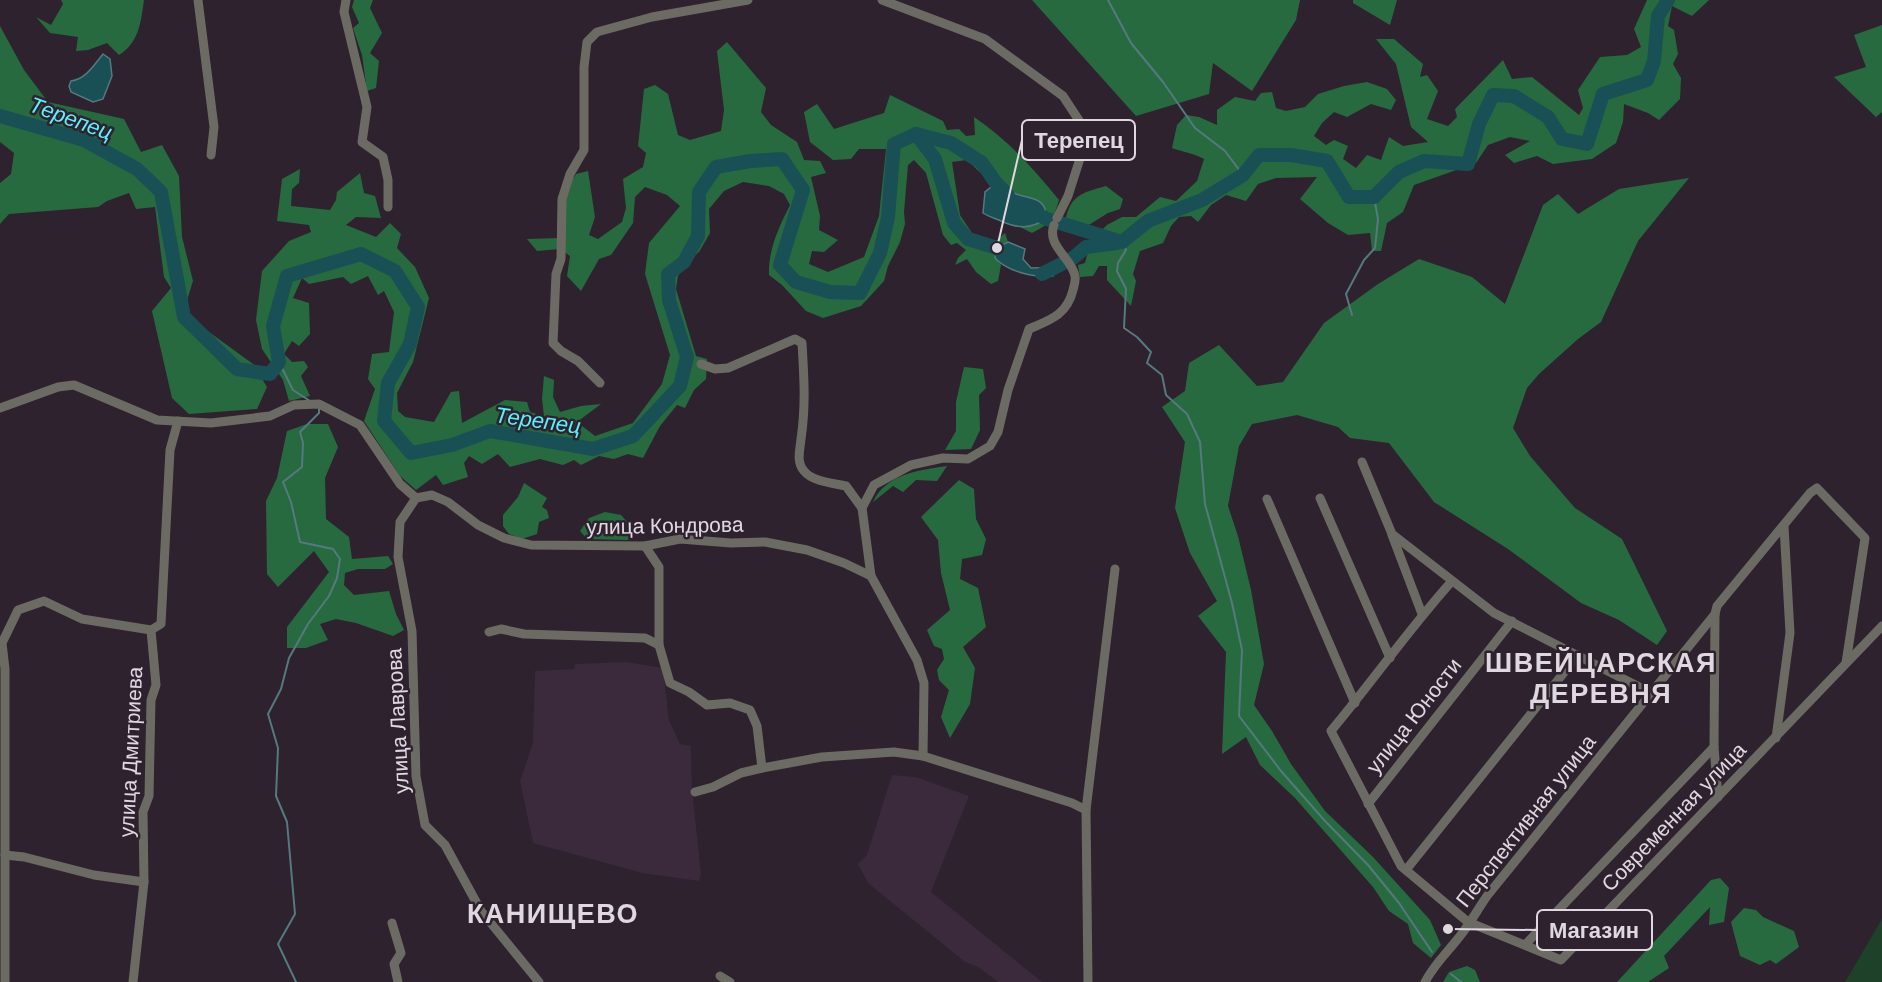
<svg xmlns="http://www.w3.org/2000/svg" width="1882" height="982" font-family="'DM Sans',sans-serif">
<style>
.built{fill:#3a2a3b}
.green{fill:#1d4129}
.forest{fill:#286a40}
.water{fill:#195055;stroke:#55797f;stroke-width:1.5}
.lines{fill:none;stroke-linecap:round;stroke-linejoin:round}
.stream{stroke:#55797f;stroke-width:2}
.river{stroke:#195055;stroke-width:14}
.minor{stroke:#6b6b63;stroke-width:9}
.labels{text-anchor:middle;stroke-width:5;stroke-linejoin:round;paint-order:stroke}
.street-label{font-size:21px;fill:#e0d8e0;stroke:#2e222e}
.water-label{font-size:22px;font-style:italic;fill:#5ceffc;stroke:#2e222e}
.district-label{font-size:27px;font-weight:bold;letter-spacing:1.5px;fill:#e0d8e0;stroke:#2e222e}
.leader{fill:none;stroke:#e0d8e0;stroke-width:2}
.callout-dot{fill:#e0d8e0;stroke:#2e222e;stroke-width:2}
.callout{fill:#2e222e;stroke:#e0d8e0;stroke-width:2}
.callout-label{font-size:22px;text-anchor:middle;font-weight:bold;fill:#e0d8e0}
</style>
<rect width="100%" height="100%" fill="#2e222e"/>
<g class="built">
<polygon points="626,662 663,668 669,720 680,744 691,746 692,789 701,874 699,881 642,873 533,843 520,781 533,743 535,671 574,669 575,664"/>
<polygon points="892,775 916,777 969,796 931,892 1042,982 998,982 978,967 965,962 868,883 858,864 867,855"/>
</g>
<polygon class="green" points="1882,919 1882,982 1845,982"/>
<g class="forest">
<path d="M61 0H144C141 21 139 43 119 55L107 43 88 50 76 51 78 37 50 33 36 17 51 25 63 4Z"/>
<polygon points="354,0 373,0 370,8 382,33 370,53 379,61 376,88 367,91 362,55 353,28 359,23 352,7"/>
<polygon points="1032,0 1300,0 1296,20 1252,91 1213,63 1209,94 1136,116"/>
<polygon points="1353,0 1397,0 1390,25 1353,3"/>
<path d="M1647 0H1709L1692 16 1672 6 1668 26 1674 30 1678 54 1673 64 1681 78 1680 99 1659 120 1648 113 1624 104 1623 122 1616 143 1592 159 1553 164 1537 156 1514 163 1505 155 1530 141 1510 137 1488 145 1476 163 1414 185 1403 212 1387 223 1381 251H1372L1370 233 1348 235 1328 223 1300 199 1317 177 1276 178 1258 184 1246 201 1226 195 1211 205 1198 222 1191 216 1179 217 1171 226 1163 243 1140 251 1133 274 1136 281 1131 306 1107 280V266H1099L1093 276 1080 277 1078 265 1085 263 1091 240 1107 225 1122 217H1136L1160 197 1176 201 1197 181 1204 159C1193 153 1183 152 1172 148L1177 125 1186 115 1199 117 1217 125V110L1235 97 1255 101 1261 93 1272 92 1276 108 1286 111 1305 107 1318 94 1344 86 1367 82 1387 89 1396 100 1391 110 1371 104 1347 117 1334 112 1322 123 1314 136 1326 145 1334 140 1348 146 1343 159 1356 168 1367 155 1381 160 1389 137 1403 146 1428 142 1411 127 1396 64 1376 39H1394L1423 64 1420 77 1427 75 1438 91 1427 119 1448 126 1457 117 1455 109 1503 60 1512 79 1532 77 1579 115 1583 108 1578 90 1600 57 1627 55 1641 47 1634 29Z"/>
<polygon points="1882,25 1882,112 1876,117 1834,77 1866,67 1854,35"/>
<polygon points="0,26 24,70 48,102 124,119 141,152 162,145 179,176 182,237 193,281 183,313 253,364 267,387 257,409 189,414 172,398 152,311 171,288 164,277 155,207 136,209 129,193 107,201 98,207 9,214 0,224 0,183 11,174 14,153 0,142"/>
<path d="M727 42 766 88 761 112 771 125 797 142 804 160 820 161 826 173 811 177 820 216 819 230 838 240 824 252 812 251 809 264 828 272 864 257 879 216 886 149H859L851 159 833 160 810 142 804 112 817 104 834 129 884 113 890 95 943 121 947 130 959 129 966 136 975 135 974 117C1008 140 1034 169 1059 200 1053 220 1050 224 1032 233L1020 227 1034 225 1041 202 1015 194 1005 184 989 181 967 160 952 162 960 215 972 233 996 241 1005 233 1008 242 997 248 995 258 1001 265 998 281 991 284 976 272 967 259 955 265 958 258 966 250 957 243 951 245 943 235 926 173 914 160 908 165 904 212 905 224 900 242 888 266 884 281 861 306 823 318 806 311 782 285 769 275C768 250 779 227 790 205L784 194 769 186 743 182 724 191 709 209 710 233 699 252 689 260 678 276 676 289 696 356 707 359 706 379 694 390 685 408 677 405 660 426 643 458 628 454 614 459 599 456 581 465 574 460 563 465 540 459 510 467 498 454 482 464 469 456 464 463 468 477 443 485 436 475 416 490 400 476 364 421 375 389 368 379 372 354 389 352 394 312 384 291 378 295 368 276 351 284 343 277 309 284 302 278 293 298 309 303 310 334 299 346 292 341 284 354 292 362 304 361 308 367 301 376 310 396 289 401 283 380 262 349 256 320 262 271 289 241 311 232 309 225 277 221 282 179 300 169 299 183 292 189 291 206 330 210 336 200 337 192 360 173 364 193 375 196 381 218 356 217 346 225 376 237 390 223 401 234 397 248 415 267 429 298 413 362 397 393 398 411 405 417 434 422 451 392 459 391 462 423 505 400 527 402 530 412 544 416 542 399 544 376 554 380 553 397 560 412 581 406 601 404 577 422 595 436 633 423 662 384 670 355 645 274 649 243 680 206 667 195 645 187 635 197 633 223 611 255 599 259 581 291 567 276 570 256 560 249 537 251 527 239 560 238 567 188 576 174 588 171 595 217 589 235 598 239 622 222 626 208 623 179 643 167 646 153 638 146 644 89 655 85 668 94 678 135 690 140 721 131 724 110 717 51Z"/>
<polygon points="1689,178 1638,241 1601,322 1578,339 1539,374 1527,388 1513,428 1530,456 1575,508 1622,539 1667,631 1657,645 1619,620 1581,603 1508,549 1434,502 1389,443 1350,438 1338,427 1297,415 1252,424 1239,446 1228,506 1238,536 1251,590 1264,664 1254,705 1272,731 1291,764 1325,811 1373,857 1430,920 1441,945 1431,958 1413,943 1408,924 1389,911 1373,887 1295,798 1260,765 1246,737 1222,754 1226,652 1198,616 1217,601 1190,553 1175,508 1185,442 1162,407 1185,391 1189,363 1219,345 1257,386 1283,382 1324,323 1378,284 1419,259 1472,277 1505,304 1543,205 1558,194 1578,214 1619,189"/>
<path d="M1106 186 1123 199 1120 209 1108 213 1074 234 1064 230C1068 197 1077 194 1106 186Z"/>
<polygon points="964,367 983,369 986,388 979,395 980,430 971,449 945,450 956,431 956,402"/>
<polygon points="307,424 328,424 338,447 325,478 326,519 349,537 352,559 388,556 393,564 385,569 358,569 345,573 344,585 354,595 389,591 396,614 404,630 393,636 356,623 336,619 320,624 328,640 306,648 287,648 287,627 329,572 314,551 278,587 267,574 266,501 277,478 287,431"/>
<path d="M947 466 937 481 916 480 903 492 893 486 873 502C886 474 919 470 947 466Z"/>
<polygon points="959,480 974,489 976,519 986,539 982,555 962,559 960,579 978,588 986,627 963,647 975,668 970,704 950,738 941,717 949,690 939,680 937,670 944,659 942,649 934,646 927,630 950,610 941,573 938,540 921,517"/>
<polygon points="524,483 547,498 542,507 547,510 549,518 539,522 537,534 522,539 509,534 503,526 503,515 518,497"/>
<polygon points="605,512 621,515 633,528 628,540 587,539 580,531 589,518"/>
<polygon points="1720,878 1729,888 1724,922 1709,925 1710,907 1664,956 1669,968 1648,982 1617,982 1711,880"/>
<polygon points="1744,908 1756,910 1763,917 1794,931 1799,947 1776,964 1770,960 1760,965 1740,956 1731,922"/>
<polygon points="1467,966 1475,970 1480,982 1443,982 1449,972"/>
</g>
<g class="water">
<path d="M103 54 110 59 112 76 103 99 93 102 71 92 69 86 71 81C86 79 94 65 103 54Z"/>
<path d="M996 183C1010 185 1006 190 1016 194 1033 200 1045 196 1047 219 1029 229 1019 229 1001 221 994 218 989 217 983 213L985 192Z"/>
<path d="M1008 242 1025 249 1023 259 1031 268 1059 267 1053 276C1035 278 1008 272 995 258L997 248Z"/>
</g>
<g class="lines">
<g class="stream">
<polyline points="1108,0 1131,43 1163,82 1195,128 1225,151 1243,175"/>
<polyline points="1122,242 1126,250 1118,263 1117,271 1126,289 1124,328 1137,337 1151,352 1147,363 1162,375 1166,395 1187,414 1200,442 1205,504 1232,603 1242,650 1239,716 1281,771 1325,821 1368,865 1399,903 1432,952"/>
<polyline points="1352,315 1346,294 1364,260 1375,248 1378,219 1374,197"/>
<polyline points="279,362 293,390 310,401"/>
<polyline points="1451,974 1461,982"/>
<polyline points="296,982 278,944 295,914 287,822 276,796 278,748 268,714 281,689 289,658 308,624 329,596 337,578 340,559 333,549 300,542 291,502 283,482 302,467 303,443 300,432 319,413 319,406"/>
</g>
<g class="river">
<polyline points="0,116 84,140 137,169 161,192 184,317 237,369 270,374 279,362 273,326 287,276 361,254 395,271 418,307 410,344 388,383 384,421 411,453 452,445 490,431 593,449 633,436 680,386 687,357 669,300 668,274 684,262 698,236 699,192 716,167 750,161 782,159 803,190 780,265 796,282 830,292 860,293 880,253 888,217 894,144 916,134 951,143 982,163 996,183 1008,195"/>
<polyline points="916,134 935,159 954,223 968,239 997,248 1010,258"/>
<polyline points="1031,211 1047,219 1122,242 1148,221 1202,200 1243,175 1259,155 1291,155 1327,161 1349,197 1374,197 1399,172 1424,161 1468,164 1479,124 1493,95 1514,96 1548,117 1562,139 1587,144 1603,94 1647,80 1654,61 1658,16 1668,0"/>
<polyline points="1042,274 1073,258 1086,247 1117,243"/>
</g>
<g class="minor">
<polyline points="198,0 214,127 211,155"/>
<polyline points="346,0 344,12 367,107 362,142 383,157 388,180 388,207"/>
<polyline points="882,0 985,39 1063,96 1084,128 1084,146 1068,196 1057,218"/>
<path d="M701 364 715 369 728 368 795 339 802 343C804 377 806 405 801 439 800 450 796 462 804 471 813 482 833 483 846 486L862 508"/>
<polyline points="600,383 578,361 561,351 553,343 556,274 561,259 562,199 570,174 584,150 584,67 587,42 597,32 652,17 748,0"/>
<polyline points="0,408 58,387 74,385 157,420 211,423 270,416 294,405 319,404 360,425 400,484 416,498"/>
<polyline points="1362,462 1392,534 1494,613 1651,693"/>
<polyline points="416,498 400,522 398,557 412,631 416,776 425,825 445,845 481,911 539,982"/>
<polyline points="416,498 432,495 448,502 478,525 504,538 531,545 645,546 680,539 731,543 765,542 807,550 844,563 871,576"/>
<polyline points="1320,498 1390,658"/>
<polyline points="1267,499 1355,703"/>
<polyline points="1392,535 1422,614"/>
<polyline points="645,546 659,567 659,645 670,683 689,692 707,705 730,703 750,710 757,726 762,768"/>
<path d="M1452 581C1409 629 1372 682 1331 731L1401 866 1468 922 1561 960 1882 626"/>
<polyline points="1715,614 1714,747 1718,797"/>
<polyline points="489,632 501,629 524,634 645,638 659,645"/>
<polyline points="1776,738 1790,633 1784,526"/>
<path d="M923 756 924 683 917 660 871 576 862 508 874 485 911 465 943 458 968 459 990 446 998 432 1008 390 1029 329C1050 320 1067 315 1073 290 1074 286 1076 280 1075 276 1072 258 1046 246 1054 225"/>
<polyline points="695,792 713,787 741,773 762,768 822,757 894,752 923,756 1072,803 1086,810 1088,982"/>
<polyline points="1368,804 1512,621"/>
<polyline points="1086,810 1115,569"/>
<polyline points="5,855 24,857 94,875 144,882"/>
<polyline points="1406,870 1578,655"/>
<polyline points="392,923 401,953 394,964 398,982"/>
<polyline points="1525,945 1714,747"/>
<polyline points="720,976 730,982"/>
<polyline points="5,982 5,669 2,643 18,610 44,601 82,619 151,630"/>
<polyline points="133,982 144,882 143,812 149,796 151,700 156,685 151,630 161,624 170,450 178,421"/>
<path d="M1425 982C1435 963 1447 953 1460 936 1469 925 1478 909 1487 896L1715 614 1717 606 1810 493 1817 488 1865 538 1846 663"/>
</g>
</g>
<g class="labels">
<g class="street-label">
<text transform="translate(665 526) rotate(-1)" y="7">улица Кондрова</text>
<text transform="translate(1414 716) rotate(-52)" y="7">улица Юности</text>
<text transform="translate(398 721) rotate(-93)" y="7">улица Лаврова</text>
<text transform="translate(131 752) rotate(-87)" y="7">улица Дмитриева</text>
<text transform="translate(1674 817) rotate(-46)" y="7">Современная улица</text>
<text transform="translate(1526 821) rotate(-52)" y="7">Перспективная улица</text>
</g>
<g class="water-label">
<text transform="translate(71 118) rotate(20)" y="8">Терепец</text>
<text transform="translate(538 420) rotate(8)" y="8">Терепец</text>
</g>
<g class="district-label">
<text x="1601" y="672">ШВЕЙЦАРСКАЯ<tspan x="1601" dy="31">ДЕРЕВНЯ</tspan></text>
<text x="553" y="923">КАНИЩЕВО</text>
</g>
</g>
<path class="leader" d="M997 248L1022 140M1448 929L1537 930"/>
<g class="callout-dot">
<circle cx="997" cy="248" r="6"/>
<circle cx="1448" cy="929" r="6"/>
</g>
<g class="callout">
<rect x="1022" y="120" width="113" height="40" rx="6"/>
<rect x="1537" y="910" width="115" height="40" rx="6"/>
</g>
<g class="callout-label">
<text x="1079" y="148">Терепец</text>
<text x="1594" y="938">Магазин</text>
</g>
</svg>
